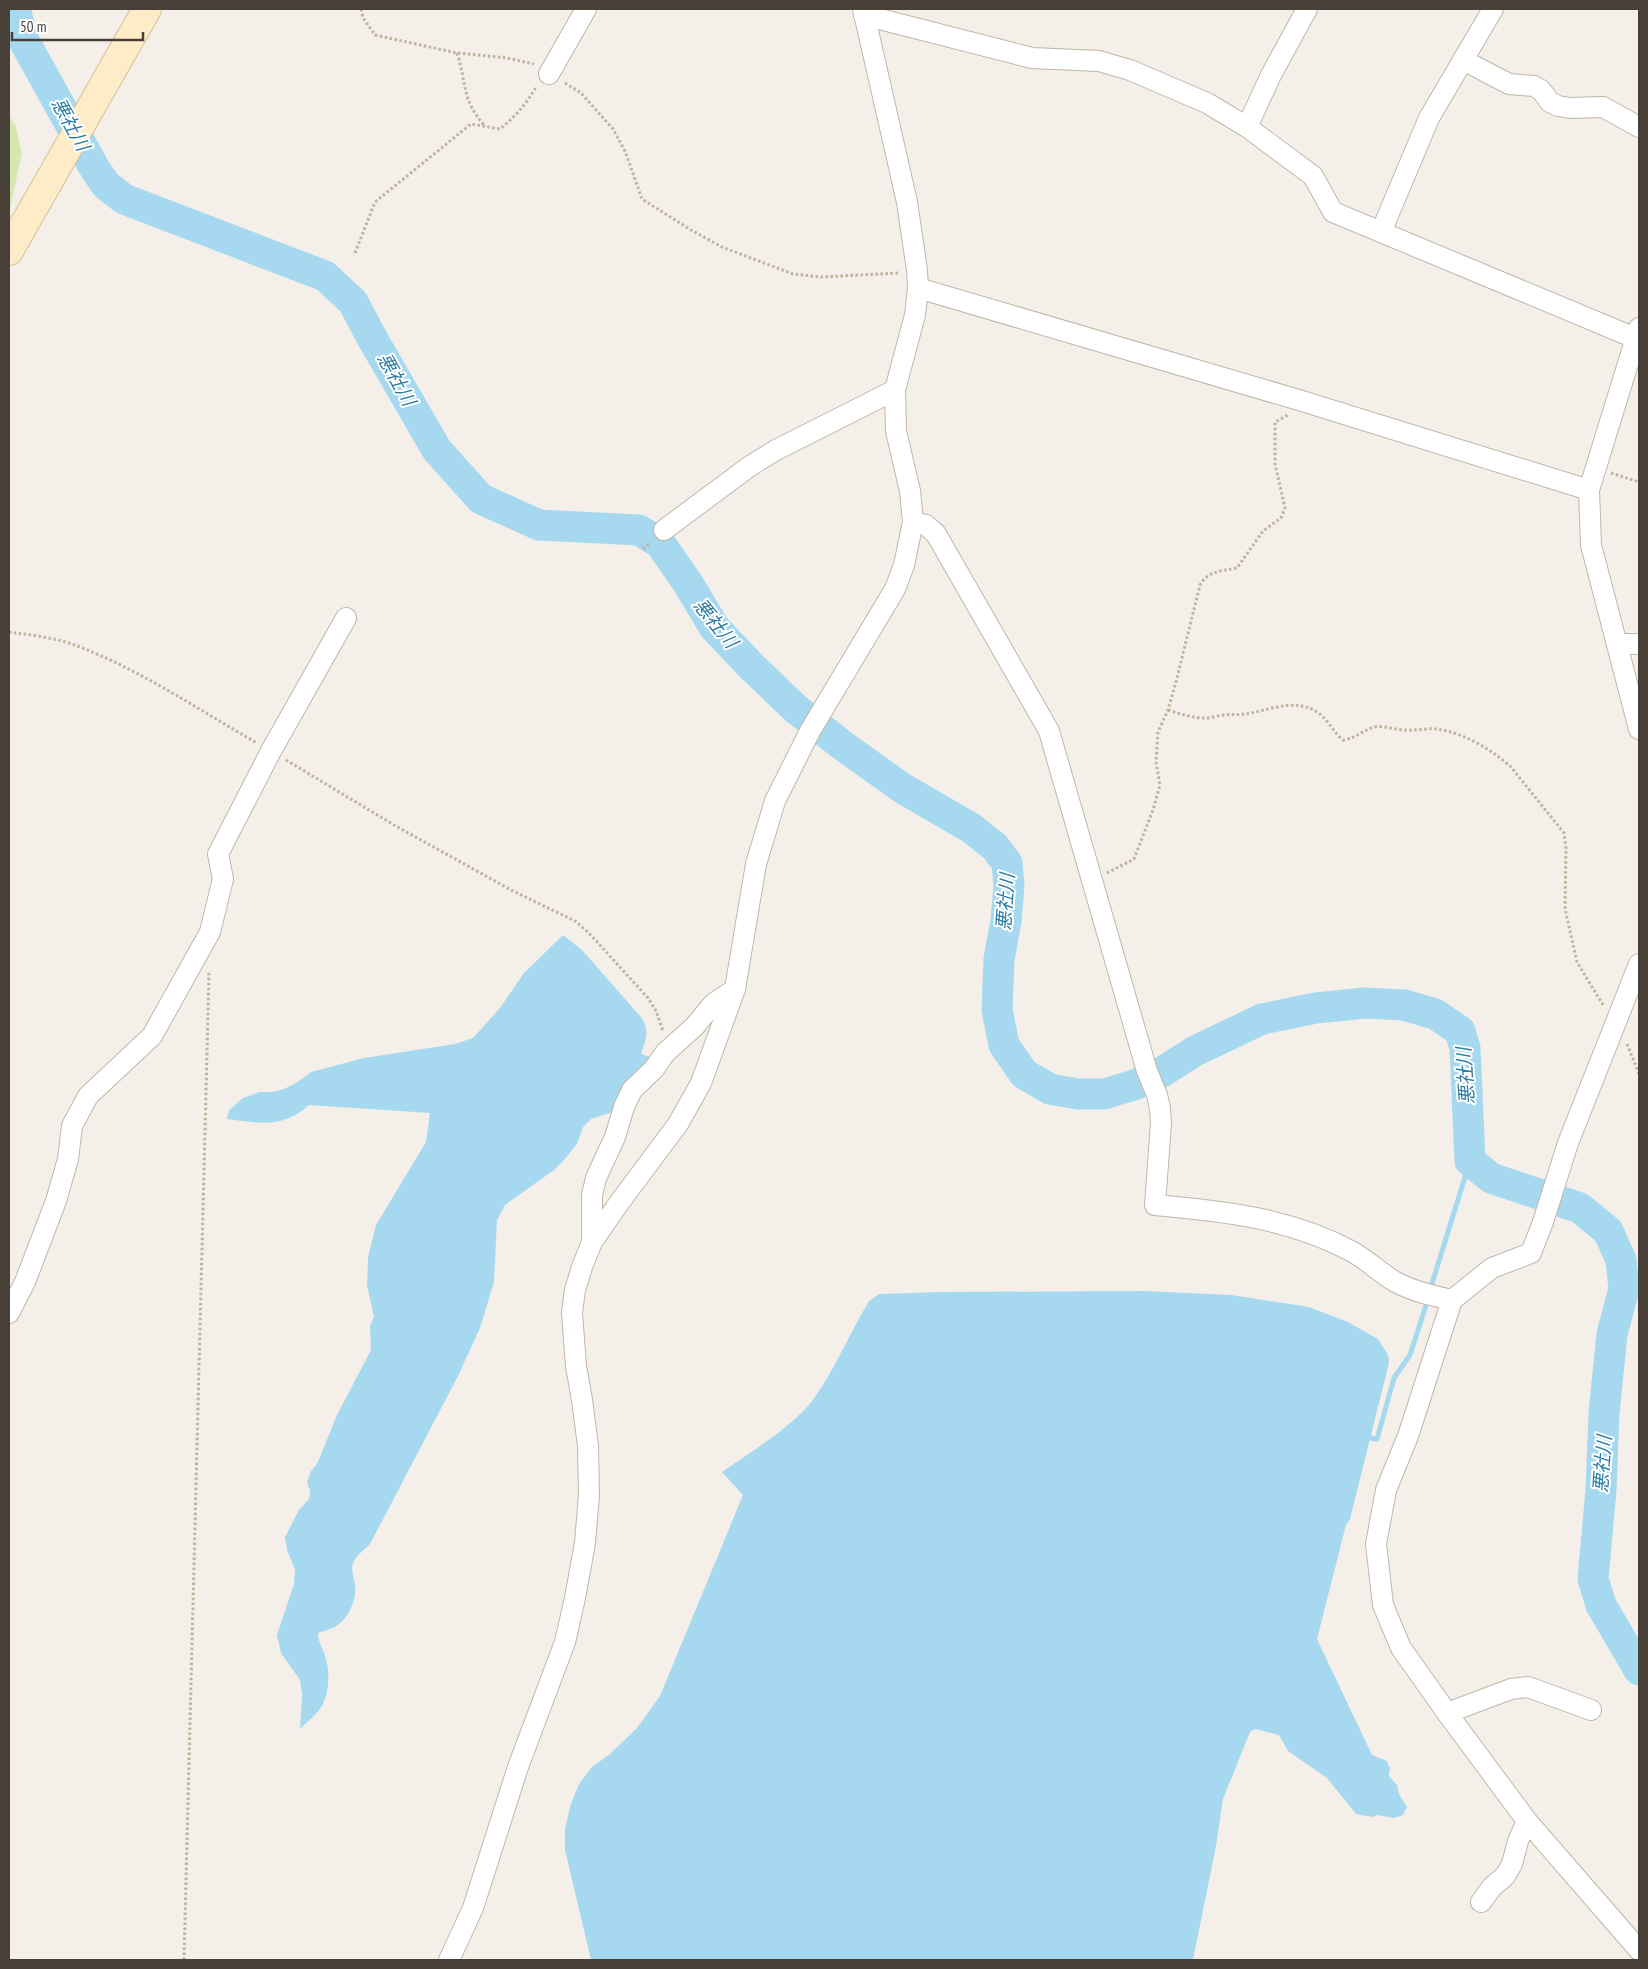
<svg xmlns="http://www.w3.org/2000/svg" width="1648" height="1969" font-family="'PT Sans Narrow','Noto Sans JP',sans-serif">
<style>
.green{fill:#d5e8b2}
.water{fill:#a6d9f0}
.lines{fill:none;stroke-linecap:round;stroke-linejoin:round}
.stream{stroke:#a6d9f0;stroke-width:5}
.river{stroke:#a6d9f0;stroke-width:31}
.minor-casing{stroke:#c0b6ab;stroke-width:22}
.secondary-casing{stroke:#d3be99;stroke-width:30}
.path{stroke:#c1b19d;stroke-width:3;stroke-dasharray:2.5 2.5;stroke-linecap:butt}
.minor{stroke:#fff;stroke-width:20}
.secondary{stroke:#feecc9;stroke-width:28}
.labels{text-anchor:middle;stroke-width:4;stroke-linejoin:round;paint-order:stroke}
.water-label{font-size:19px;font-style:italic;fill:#2e7ea3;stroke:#fff}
</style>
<rect width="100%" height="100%" fill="#f4f0e9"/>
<polygon class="green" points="9,116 15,124 22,153 9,214"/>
<g class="water">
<path d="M563 935 582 950 641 1017C650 1030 646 1040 641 1054L652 1058 619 1105 610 1113 591 1119 583 1127 577 1144 564 1160 554 1170 505 1205 497 1220 494 1282 480 1328 458 1376 370 1544C365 1549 357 1555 354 1561 350 1569 354 1577 355 1585 357 1600 348 1621 333 1628 328 1630 323 1631 318 1633 318 1643 324 1650 326 1659 330 1674 329 1693 322 1706 317 1714 307 1722 300 1729L302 1695 300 1680 281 1653 277 1635 294 1584 295 1570 287 1550 285 1537 299 1510 309 1499 310 1491 307 1482 311 1471 317 1464 337 1415 371 1350 370 1326 374 1317 367 1285 368 1257 376 1225 426 1142 430 1113 309 1105C282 1129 260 1123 227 1119L229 1110 243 1098 260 1092H272L284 1089 296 1083 311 1072 364 1058 455 1044 473 1038 500 1008 524 973Z"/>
<path d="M1144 1291 1231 1295 1309 1307 1348 1322 1378 1339 1388 1355 1389 1362 1387 1371 1350 1519 1346 1525 1317 1639 1372 1755 1387 1761 1390 1769 1389 1776 1397 1785 1399 1794 1407 1807 1403 1815 1394 1818 1378 1815 1372 1817 1356 1814 1327 1778 1288 1751 1279 1735 1255 1729 1250 1732 1223 1799 1216 1846 1193 1960H591L565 1850V1828L571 1804 579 1784 592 1767 610 1754 637 1728 660 1696 743 1495 722 1472C749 1453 792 1427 812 1401 835 1370 849 1334 869 1301L879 1294 941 1292Z"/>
</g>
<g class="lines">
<g class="stream">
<polyline points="1430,1290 1470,1161"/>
<polyline points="1371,1438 1377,1439 1394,1378 1410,1355 1428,1299"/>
</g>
<polyline class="river" points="15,9 23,39 95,169 106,185 124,199 325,276 353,302 372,338 437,450 481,499 539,525 639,530 660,543 689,585 714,627 751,666 796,709 842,745 902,788 971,828 995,847 1007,863 1009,886 1006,921 999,959 997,1010 1004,1045 1024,1074 1050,1089 1078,1094 1104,1094 1134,1085 1162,1072 1195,1051 1262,1019 1316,1008 1365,1003 1404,1005 1435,1014 1460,1031 1465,1048 1470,1161 1491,1178 1580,1208 1608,1231 1621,1260 1624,1289 1612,1334 1604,1413 1601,1490 1593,1579 1601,1605 1639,1670"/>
<defs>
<g id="minor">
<polyline points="864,15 1032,58 1099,61 1130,70 1207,103 1247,127 1313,176 1333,212 1635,338 1639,343"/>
<polyline points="1463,60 1509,84 1534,86 1541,90 1550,102 1558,106 1570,108 1603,107 1639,127"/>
<polyline points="549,74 586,9"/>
<polyline points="1247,127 1271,75 1307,9"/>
<polyline points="1381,232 1429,118 1493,9"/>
<polyline points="918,288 1302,401 1589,490"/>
<polyline points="1639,328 1589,490 1591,545 1639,729"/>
<path d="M913 522 926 525 936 534 1049 731 1147 1071 1157 1095 1160 1108 1161 1123 1155 1205C1223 1211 1289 1218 1351 1251 1366 1259 1379 1272 1394 1281 1411 1291 1433 1296 1452 1300"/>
<polyline points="664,530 750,466 776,450 895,390"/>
<polyline points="1618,644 1639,644"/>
<polyline points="1639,964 1568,1143 1543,1222 1531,1253 1492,1268 1452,1300 1408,1436 1386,1490 1376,1544 1383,1605 1401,1648 1447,1713 1527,1821 1639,1950"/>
<polyline points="592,1242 619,1203 678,1124 701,1083 735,989"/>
<polyline points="9,1313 25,1282 56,1201 68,1159 72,1126 88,1096 152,1036 210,932 223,879 218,854 271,751 346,618"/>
<polyline points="1447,1713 1511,1689 1528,1687 1591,1710"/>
<polyline points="1481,1902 1492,1887 1505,1876 1512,1864 1518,1841 1527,1821"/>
<polyline points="449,1960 473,1908 518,1767 565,1642 575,1598 585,1543 589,1495 588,1446 582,1400 576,1366 572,1313 575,1290 582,1267 592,1242 592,1195 596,1178 615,1137 624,1107 632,1090 654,1069 665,1053 695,1026 713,1004 735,989 756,864 775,801 810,731 895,589 904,565 913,522 910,491 896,431 895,390 915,315 918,288 917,270 907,202 863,9"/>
</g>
<polyline id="secondary" points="9,251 147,9"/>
</defs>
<use href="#minor" class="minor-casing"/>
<use href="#secondary" class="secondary-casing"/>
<g class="path">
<polyline points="361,9 363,18 375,35 457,53 507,58 534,64"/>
<path d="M457 53C467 83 461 100 485 126"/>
<polyline points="565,83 581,93 613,129 625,151 642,199 691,230 722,247 793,274 821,277 899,273"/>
<path d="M355 253 375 202 471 124 500 129C515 117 527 103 536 87"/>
<polyline points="1611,473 1639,482"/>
<polyline points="643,549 651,542"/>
<path d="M9 632C32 635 58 638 80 647 142 671 199 710 257 743"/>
<path d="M1168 710C1180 714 1193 718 1206 718 1212 718 1219 715 1225 715 1232 714 1238 715 1245 714 1268 711 1294 697 1317 712 1327 718 1333 732 1343 740 1357 738 1363 730 1374 727 1383 725 1396 730 1405 730 1415 731 1426 728 1436 729 1463 732 1492 750 1511 767L1564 833 1566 848 1565 909 1577 962 1603 1005"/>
<polyline points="286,760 394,825 511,890 575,921 588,932 648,998 656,1011 663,1031"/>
<path d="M1107 873 1134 859 1153 810 1160 785 1156 762 1158 732 1168 710 1177 678 1200 585C1208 571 1221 571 1237 568L1263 531 1281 518 1285 508 1275 464V422L1288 415"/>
<polyline points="1627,1044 1639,1074"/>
<polyline points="184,1960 209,973"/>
</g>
<use href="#minor" class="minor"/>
<use href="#secondary" class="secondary"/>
</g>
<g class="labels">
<g class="water-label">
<text transform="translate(71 124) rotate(61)" y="7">悪社川</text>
<text transform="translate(397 379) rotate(61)" y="7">悪社川</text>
<text transform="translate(716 623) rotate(51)" y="7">悪社川</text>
<text transform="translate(1005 902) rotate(-86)" y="7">悪社川</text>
<text transform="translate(1465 1076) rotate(-94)" y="7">悪社川</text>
<text transform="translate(1602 1464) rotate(-86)" y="7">悪社川</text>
</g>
</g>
<rect width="1648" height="1969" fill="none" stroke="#484037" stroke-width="20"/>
<path d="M12 32v8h131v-8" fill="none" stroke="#484037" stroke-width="2.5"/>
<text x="20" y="32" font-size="15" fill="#484037" stroke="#ffffff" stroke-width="4" paint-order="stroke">50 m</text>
</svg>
